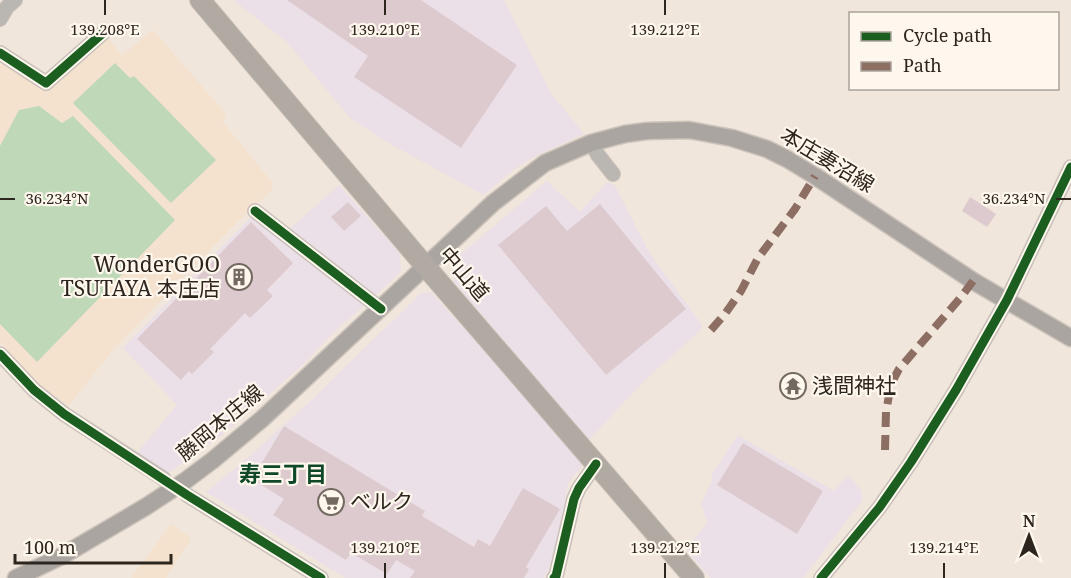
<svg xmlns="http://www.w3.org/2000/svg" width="1071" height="578" font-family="'Noto Serif','Noto Sans JP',serif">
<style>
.commercial{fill:#ebe0e7}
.built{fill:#f4e2ce}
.green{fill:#bfd8b8}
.building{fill:#ddcace}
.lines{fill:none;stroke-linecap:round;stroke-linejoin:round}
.minor-casing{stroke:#ccc3bb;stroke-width:16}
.major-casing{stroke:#ccc3bb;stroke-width:19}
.highway-casing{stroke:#ccc3bb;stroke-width:22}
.minor{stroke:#bab6b2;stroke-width:14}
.major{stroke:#aaa5a0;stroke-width:16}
.highway{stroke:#b0aaa3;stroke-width:20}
.quiet{stroke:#8d6e63;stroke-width:8;stroke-dasharray:15 8;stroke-linecap:butt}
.cycleway-casing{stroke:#fef7ee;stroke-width:13}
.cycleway{stroke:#1b5e20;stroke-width:9}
.ticks{fill:none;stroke:#2d261e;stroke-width:2}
.labels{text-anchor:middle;stroke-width:4.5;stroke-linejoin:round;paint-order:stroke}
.street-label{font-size:21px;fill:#2d261e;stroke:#fef7ee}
.poi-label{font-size:21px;fill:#2d261e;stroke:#fef7ee;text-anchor:start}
.neighbourhood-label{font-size:22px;font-weight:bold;fill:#0e4828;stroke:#fef7ee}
.ticks-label{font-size:15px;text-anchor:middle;fill:#2d261e;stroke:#fef7ee;stroke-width:4.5;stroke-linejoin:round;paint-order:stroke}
</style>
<rect width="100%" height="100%" fill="#f1e6db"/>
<g class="commercial">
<polygon points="233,0 504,0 551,93 584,134 538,155 515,169 483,195 383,140 349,117 287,42"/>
<polygon points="547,181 580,212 607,182 614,184 649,252 702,325 700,331 644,381 589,440 454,282 456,258"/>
<polygon points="339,185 400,254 401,272 376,295 369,295 286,232"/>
<polygon points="251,217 365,302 364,306 335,331 303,365 221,436 168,473 136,454 177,405 123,348"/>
<polygon points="431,292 584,460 582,467 575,474 568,484 557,541 551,563 544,578 345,578 206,492 252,454 305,406 421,293"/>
<polygon points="738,435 834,491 848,475 860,489 863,500 803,578 710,578 686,550 707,522 701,504 711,483 712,474"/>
</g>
<g class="built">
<polygon points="153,30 227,115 222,121 272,182 272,190 239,220 112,351 67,408 30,378 0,341 0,64 4,62 45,86 106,35 122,56"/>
<polygon points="171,524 191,538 166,578 133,578 132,577"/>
</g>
<g class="green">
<polygon points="115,63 130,78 134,76 216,160 171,203 73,103"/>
<polygon points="39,106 62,123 73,116 175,220 37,362 0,324 0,146 19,110"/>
</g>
<g class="building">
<polygon points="287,0 421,0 517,65 461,148 354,77 368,56"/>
<polygon points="970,197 996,214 987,227 962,211"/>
<polygon points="348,202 361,216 344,231 331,217"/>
<polygon points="600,204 686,309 606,375 498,245 546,206 567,231"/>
<polygon points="251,222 293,263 267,290 273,296 250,318 245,313 210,349 214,352 192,374 189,371 181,380 137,339"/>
<polygon points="284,426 425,511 422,516 474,547 478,539 490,546 523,488 560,509 526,567 529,569 524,578 410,578 415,571 396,560 387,574 351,553 346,560 273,515 284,499 252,479"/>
<polygon points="743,443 823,491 797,534 717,485"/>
</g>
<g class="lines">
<defs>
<g id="minor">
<polyline points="0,19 7,7 15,0"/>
<polyline points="0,53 46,83 104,32"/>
<polyline points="591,143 598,155 613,174"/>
<polyline points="255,211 381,309"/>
<polyline points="0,354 34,390 64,414 164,479"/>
<polyline points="187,495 321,578"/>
<polyline points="554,578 556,576 574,499 579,488 596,464"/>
<polyline points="821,578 879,508 911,462 956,390 1007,300 1071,167"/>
</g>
<polyline id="major" points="16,578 62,556 147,506 185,481 213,460 262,419 493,203 545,163 591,143 625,134 647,131 689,130 732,138 767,149 787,159 815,176 973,281 1071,338"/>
<polyline id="highway" points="200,0 426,267 694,578"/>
</defs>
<use href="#minor" class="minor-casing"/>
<use href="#major" class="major-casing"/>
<use href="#highway" class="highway-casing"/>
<use href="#minor" class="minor"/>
<use href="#major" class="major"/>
<use href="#highway" class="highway"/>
<g class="quiet">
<polyline points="711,330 725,314 741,291 758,258 795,209 815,176"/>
<polyline points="885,450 886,412 891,384 899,369 962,296 973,281"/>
</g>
<defs>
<g id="cycleway">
<polyline points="0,53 46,83 104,32"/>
<polyline points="255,211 381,309"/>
<polyline points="0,354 34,390 64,414 187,495 321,578"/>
<polyline points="554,578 556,576 574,499 579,488 596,464"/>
<polyline points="821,578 879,508 911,462 956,390 1007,300 1071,167"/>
</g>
</defs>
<use href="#cycleway" class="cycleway-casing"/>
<use href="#cycleway" class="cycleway"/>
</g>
<path class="ticks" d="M105 0V15M385 0V15M665 0V15M0 199H15M1056 199H1071M385 563V578M665 563V578M944 563V578"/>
<defs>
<symbol id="building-ring" viewBox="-11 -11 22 22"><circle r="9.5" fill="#fef7ee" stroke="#726960" stroke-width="1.5"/><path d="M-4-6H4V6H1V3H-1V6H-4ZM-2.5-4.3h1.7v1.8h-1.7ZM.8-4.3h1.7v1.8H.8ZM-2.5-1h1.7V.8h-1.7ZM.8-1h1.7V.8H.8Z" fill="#726960"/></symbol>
<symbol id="temple-ring" viewBox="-11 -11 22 22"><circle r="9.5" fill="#fef7ee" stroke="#726960" stroke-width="1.5"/><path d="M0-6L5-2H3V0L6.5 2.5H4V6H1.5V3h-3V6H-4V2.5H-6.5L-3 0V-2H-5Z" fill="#726960"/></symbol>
<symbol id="supermarket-ring" viewBox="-11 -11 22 22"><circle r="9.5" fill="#fef7ee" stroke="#726960" stroke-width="1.5"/><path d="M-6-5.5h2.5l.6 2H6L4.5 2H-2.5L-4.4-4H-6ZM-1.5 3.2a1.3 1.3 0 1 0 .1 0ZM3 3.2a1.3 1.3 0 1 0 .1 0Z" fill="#726960"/></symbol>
</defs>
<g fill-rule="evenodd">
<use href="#building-ring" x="224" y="262" width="30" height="30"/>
<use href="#temple-ring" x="778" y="371" width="30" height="30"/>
<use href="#supermarket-ring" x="316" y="487" width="30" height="30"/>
</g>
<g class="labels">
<g class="street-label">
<text transform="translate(827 160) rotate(31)" y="7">本庄妻沼線</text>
<text transform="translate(464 274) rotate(49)" y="7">中山道</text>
<text transform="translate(220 423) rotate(-40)" y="7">藤岡本庄線</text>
</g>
<g class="poi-label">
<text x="220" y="272" text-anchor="end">WonderGOO<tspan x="220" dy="24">TSUTAYA 本庄店</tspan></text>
<text x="812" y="393">浅間神社</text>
<text x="350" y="509">ベルク</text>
</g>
<g class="neighbourhood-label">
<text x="283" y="482">寿三丁目</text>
</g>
</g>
<g class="ticks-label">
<text x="105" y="35">139.208°E</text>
<text x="385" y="35">139.210°E</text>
<text x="665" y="35">139.212°E</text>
<text x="57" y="204">36.234°N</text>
<text x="1014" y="204">36.234°N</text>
<text x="385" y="553">139.210°E</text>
<text x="665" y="553">139.212°E</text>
<text x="944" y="553">139.214°E</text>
</g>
<rect x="849" y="12" width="210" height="78" fill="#fef7ee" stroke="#aaa39b" stroke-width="1.5"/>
<rect x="861" y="32" width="30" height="9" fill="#1b5e20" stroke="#aaa39b" stroke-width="1.5"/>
<text x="903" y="42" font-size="18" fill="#2d261e">Cycle path</text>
<rect x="861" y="62" width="30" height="9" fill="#8d6e63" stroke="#aaa39b" stroke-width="1.5"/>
<text x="903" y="72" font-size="18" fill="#2d261e">Path</text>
<g transform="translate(1029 536)" stroke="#fef7ee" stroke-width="4.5" paint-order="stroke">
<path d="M0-4.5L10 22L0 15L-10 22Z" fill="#2d261e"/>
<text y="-9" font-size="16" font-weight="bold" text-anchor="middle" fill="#2d261e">N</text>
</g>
<path d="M15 554v9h156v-9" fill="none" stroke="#2d261e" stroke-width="3"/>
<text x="24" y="554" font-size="18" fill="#2d261e" stroke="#fef7ee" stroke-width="4.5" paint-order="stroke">100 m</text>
</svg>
